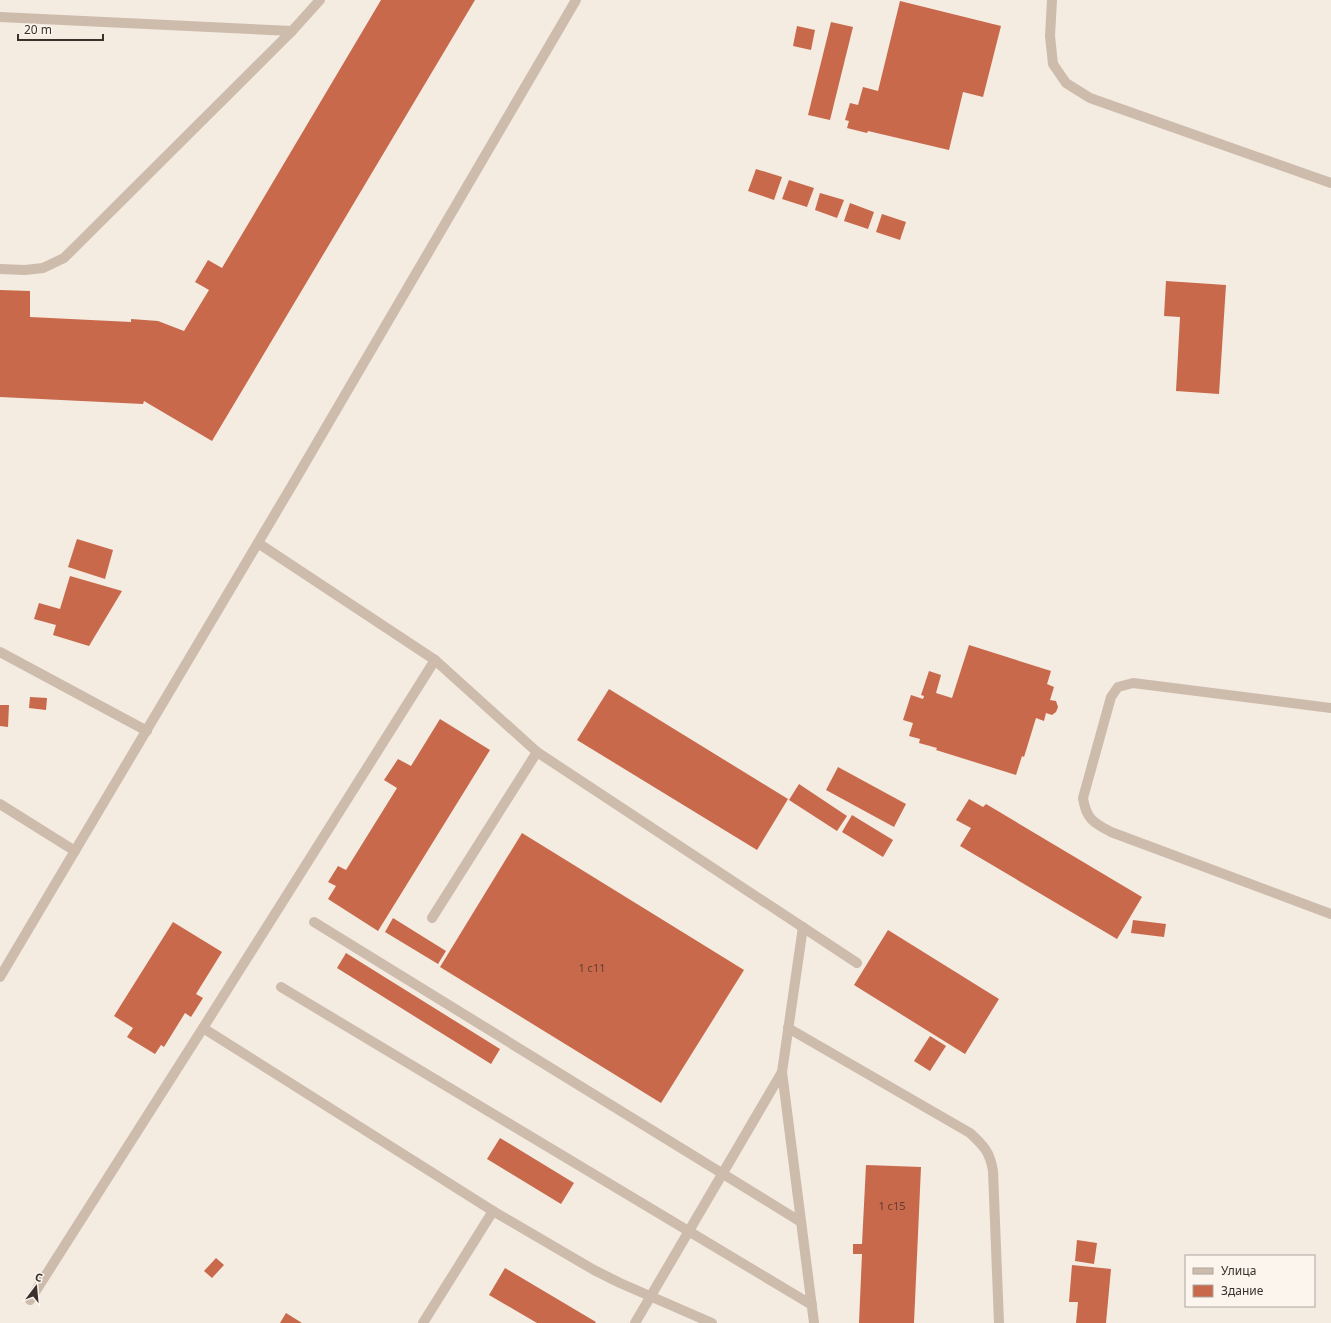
<svg xmlns="http://www.w3.org/2000/svg" width="1331" height="1323" font-family="'Noto Sans',sans-serif">
<style>
.building{fill:#c8694b}
.lines{fill:none;stroke-linecap:round;stroke-linejoin:round}
.minor{stroke:#cdbbac;stroke-width:10}
.labels{text-anchor:middle;stroke-width:3;stroke-linejoin:round;paint-order:stroke}
.number-label{font-size:11px;fill:#5e3e33}
</style>
<rect width="100%" height="100%" fill="#f4ebe1"/>
<g class="building">
<polygon points="381,0 475,0 212,441 144,401 143,404 0,397 0,290 30,291 30,317 131,322 131,319 158,321 184,331 209,290 195,282 208,260 222,268"/>
<polygon points="900,1 1001,26 983,97 963,92 949,150 868,131 867,133 847,128 849,121 845,120 850,103 858,105 863,87 878,91"/>
<polygon points="831,22 853,27 830,120 808,115"/>
<polygon points="797,26 815,30 811,50 793,46"/>
<polygon points="756,169 782,177 774,200 748,191"/>
<polygon points="789,180 814,188 807,207 782,199"/>
<polygon points="820,193 844,200 837,218 815,210"/>
<polygon points="850,203 874,212 868,229 844,221"/>
<polygon points="882,214 906,222 900,240 876,232"/>
<polygon points="1166,281 1226,285 1219,394 1176,391 1180,317 1164,316"/>
<polygon points="77,539 113,550 105,579 68,567"/>
<polygon points="70,576 122,591 89,646 53,635 56,625 34,619 39,603 60,609"/>
<polygon points="969,645 1051,671 1047,684 1054,687 1050,700 1056,701 1058,707 1056,712 1052,715 1046,713 1044,721 1036,718 1024,757 1022,756 1016,775 936,750 937,748 919,743 920,739 909,736 913,723 903,720 911,695 923,699 924,696 921,695 929,671 941,675 936,693 952,698"/>
<polygon points="609,689 788,799 757,850 577,740"/>
<polygon points="30,697 47,698 46,710 29,708"/>
<polygon points="0,705 9,705 8,727 0,726"/>
<polygon points="440,719 490,750 378,931 328,899 336,886 328,882 338,866 346,870 397,788 384,780 398,759 411,766"/>
<polygon points="838,767 906,804 894,827 826,790"/>
<polygon points="799,784 847,816 837,831 789,800"/>
<polygon points="969,799 983,807 986,804 1142,897 1117,939 960,846 971,828 956,820"/>
<polygon points="852,815 893,840 883,857 842,832"/>
<polygon points="522,833 744,970 661,1103 440,967"/>
<polygon points="393,918 446,951 438,964 385,932"/>
<polygon points="1133,920 1166,924 1164,937 1131,933"/>
<polygon points="173,922 222,952 196,994 203,998 191,1017 185,1013 164,1047 161,1045 155,1054 127,1037 133,1028 114,1016"/>
<polygon points="888,930 999,999 965,1054 854,985"/>
<polygon points="346,953 500,1049 491,1064 337,968"/>
<polygon points="930,1036 946,1046 930,1071 914,1061"/>
<polygon points="500,1138 574,1183 561,1204 487,1159"/>
<polygon points="866,1165 921,1167 914,1323 859,1323 862,1254 853,1254 853,1244 862,1244"/>
<polygon points="1077,1240 1097,1243 1094,1264 1075,1261"/>
<polygon points="216,1258 224,1265 212,1278 204,1271"/>
<polygon points="1072,1265 1111,1269 1106,1323 1076,1323 1078,1302 1069,1302"/>
<polygon points="505,1268 596,1322 595,1323 537,1323 489,1295"/>
<polygon points="286,1313 302,1323 280,1323"/>
</g>
<g class="lines">
<g class="minor">
<polyline points="1052,0 1050,36 1053,64 1066,83 1090,98 1331,183"/>
<polyline points="0,17 292,31"/>
<polyline points="0,269 25,270 43,268 64,258 292,31 320,0"/>
<polyline points="258,543 435,660 537,752 857,963"/>
<polyline points="0,652 147,731"/>
<path d="M1331 708 1133 683 1118 687 1111 697 1083 798C1086 819 1094 823 1111 832L1331 914"/>
<polyline points="0,804 75,851"/>
<polyline points="432,918 537,752"/>
<polyline points="314,922 801,1222"/>
<polyline points="0,977 294,482 576,0"/>
<polyline points="281,987 812,1305"/>
<polyline points="203,1028 493,1211 594,1270 620,1283 712,1323"/>
<path d="M788 1028 970 1133C984 1146 990 1152 993 1171L999 1323"/>
<polyline points="782,1072 814,1323"/>
<polyline points="30,1300 203,1028 435,660"/>
<polyline points="423,1323 493,1211"/>
<polyline points="635,1323 782,1072 803,927"/>
</g>
</g>
<g class="labels">
<g class="number-label">
<text x="592" y="972">1 с11</text>
<text x="892" y="1210">1 с15</text>
</g>
</g>
<rect x="1185" y="1255" width="130" height="52" fill="#fbf5ee" stroke="#aea6a0"/>
<rect x="1193" y="1268" width="20" height="6" fill="#cdbbac" stroke="#aea6a0"/>
<text x="1221" y="1275" font-size="12" fill="#3b302b">Улица</text>
<rect x="1193" y="1285" width="20" height="12" fill="#c8694b" stroke="#aea6a0"/>
<text x="1221" y="1295" font-size="12" fill="#3b302b">Здание</text>
<g transform="translate(36 1287) rotate(16)" stroke="#fbf5ee" stroke-width="3" paint-order="stroke">
<path d="M0-3L7 15L0 10L-7 15Z" fill="#3b302b"/>
<text y="-6" font-size="11" font-weight="bold" text-anchor="middle" fill="#3b302b">С</text>
</g>
<path d="M18 34v6h85v-6" fill="none" stroke="#3b302b" stroke-width="2"/>
<text x="24" y="34" font-size="12" fill="#3b302b" stroke="#fbf5ee" stroke-width="3" paint-order="stroke">20 m</text>
</svg>
